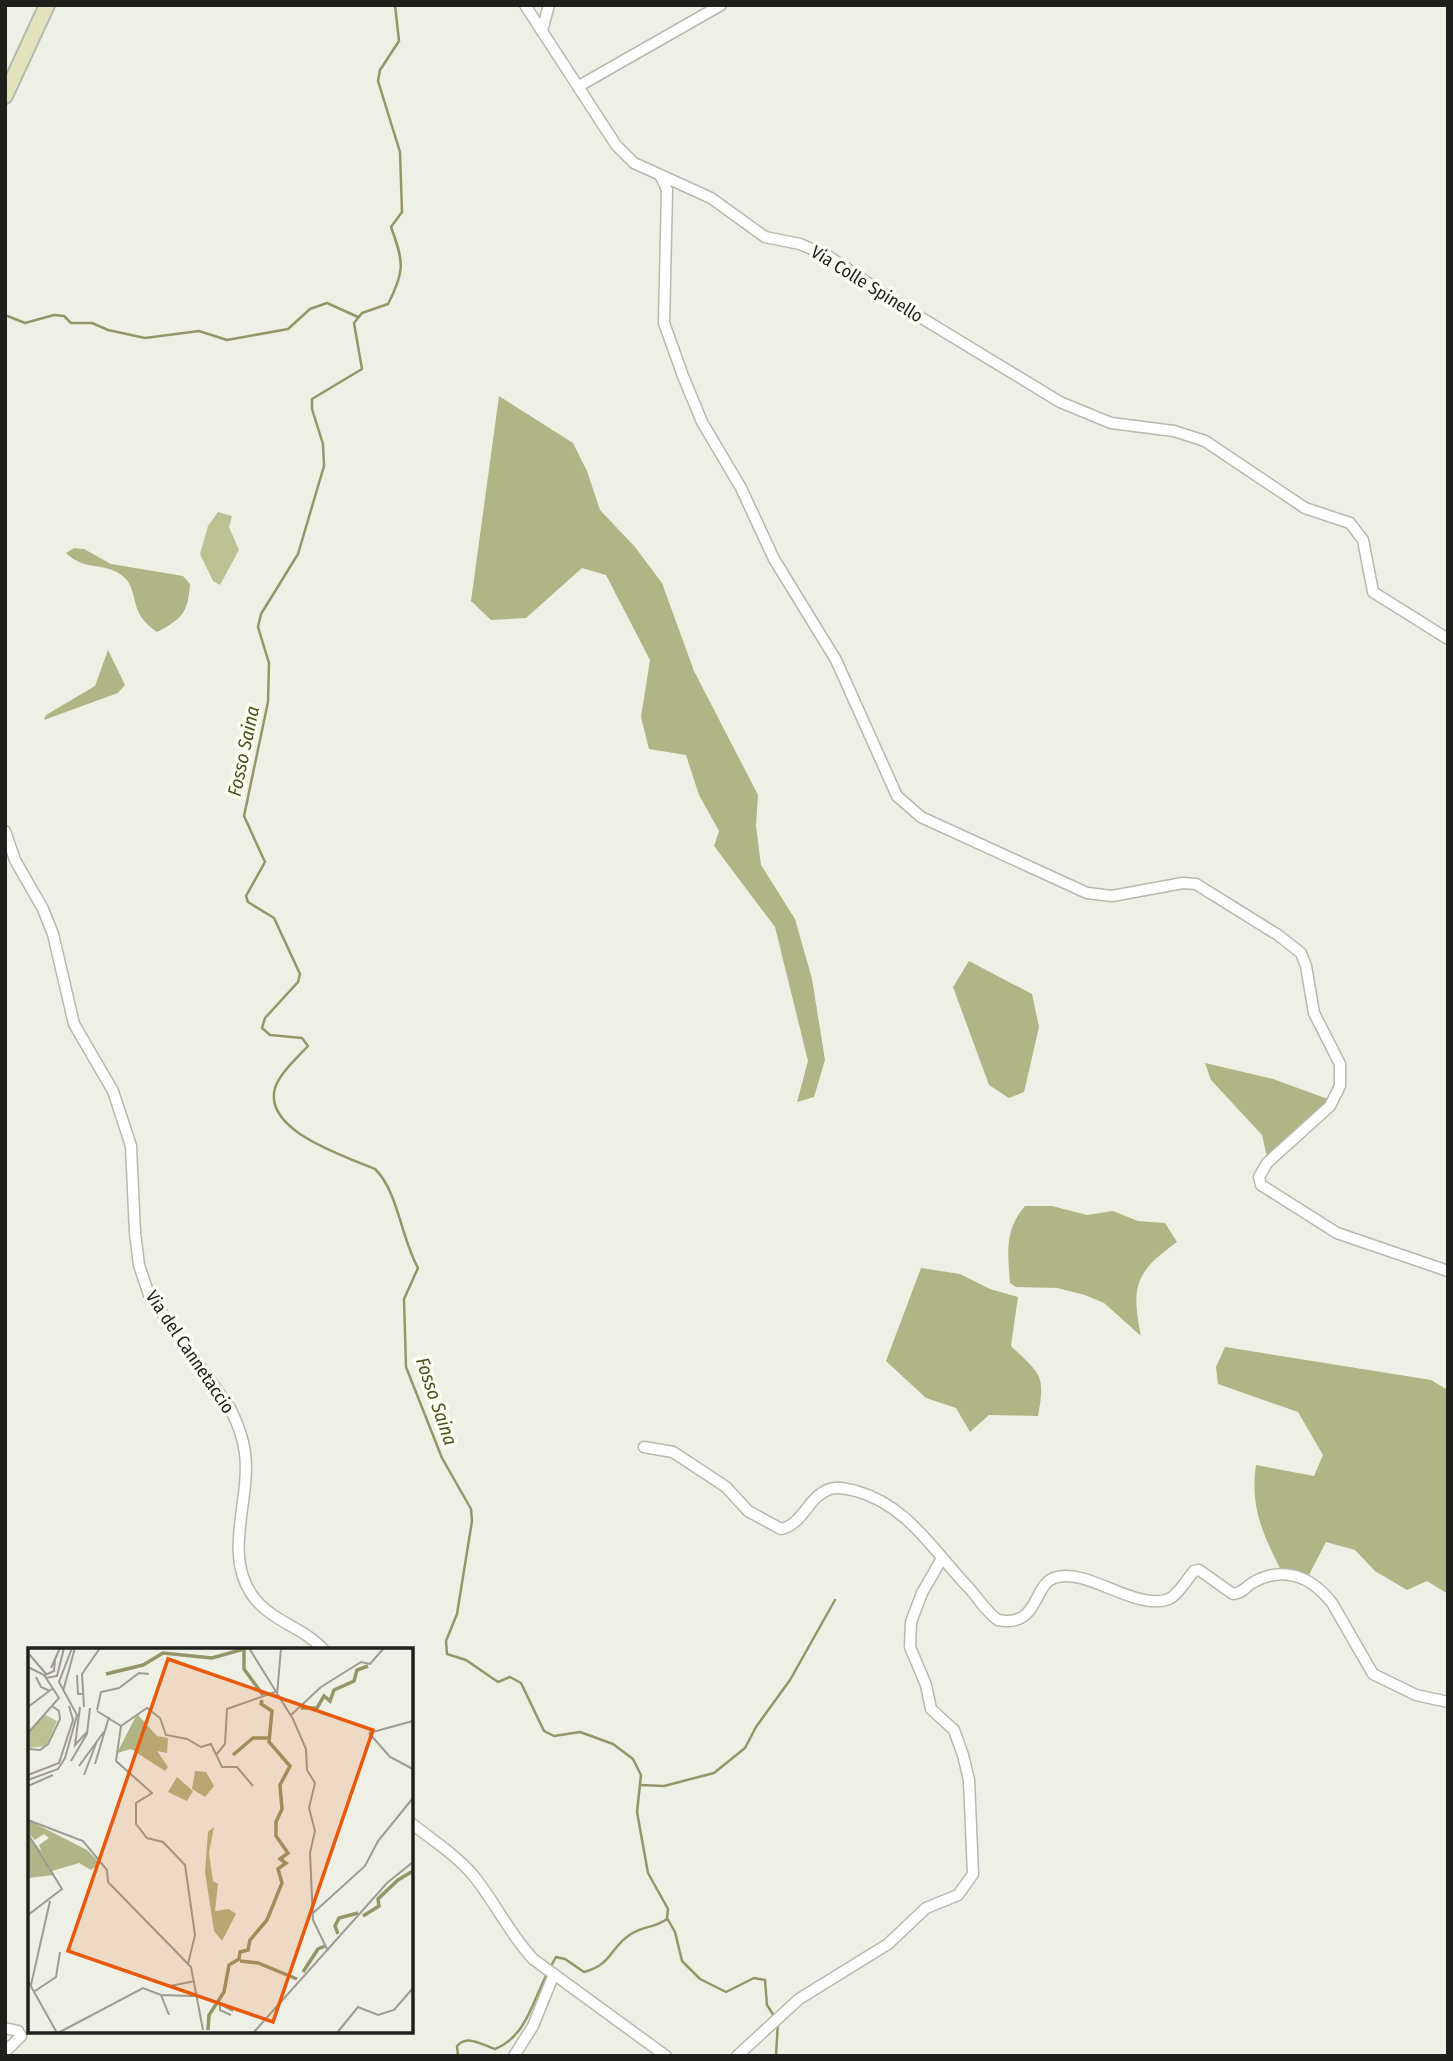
<svg xmlns="http://www.w3.org/2000/svg" width="1453" height="2061" font-family="'Fira Sans Condensed',sans-serif">
<style>
.green{fill:#bdc191}
.forest{fill:#b1b484}
.lines{fill:none;stroke-linecap:round;stroke-linejoin:round}
.stream{stroke:#949668;stroke-width:2.5}
.street-casing{stroke:#b8b9ae;stroke-width:13}
.secondary-casing{stroke:#b8b9ae;stroke-width:18}
.street{stroke:#fff;stroke-width:10}
.secondary{stroke:#e2e3bc;stroke-width:14}
.labels{text-anchor:middle;stroke-width:7;stroke-linejoin:round;paint-order:stroke}
.street-label{font-size:18px;fill:#1f1f1b;stroke:#fcfdf2}
.water-label{font-size:19px;font-style:italic;fill:#4e4f19;stroke:#fcfdf2}
.inset-river{fill:none;stroke:#949668;stroke-width:3.5}
.inset-road{fill:none;stroke:#9c9c94;stroke-width:2}
.view{fill:#e8590c;fill-opacity:0.15;stroke:#e8590c;stroke-width:3.5}
.inset-edge{fill:none;stroke:#1f1f1b;stroke-width:3.5}
</style>
<rect width="100%" height="100%" fill="#eff0e5"/>
<polygon class="green" points="218,512 232,516 229,527 239,550 220,585 213,581 200,554 208,526"/>
<g class="forest">
<polygon points="499,396 573,443 587,471 600,510 635,547 662,583 694,671 758,795 756,826 761,865 795,919 812,979 825,1060 814,1097 797,1102 808,1061 775,927 714,846 719,831 699,795 686,755 649,749 641,717 650,660 606,575 582,568 526,618 491,620 471,601"/>
<path d="M74 548 84 549 111 564 183 576 190 584C188 613 182 619 157 632 150 627 142 620 139 613 132 598 135 584 120 574 102 562 84 571 66 553Z"/>
<polygon points="108,650 125,685 118,693 44,720 46,715 95,686"/>
<polygon points="969,961 1032,994 1039,1027 1024,1092 1009,1098 989,1085 953,987"/>
<polygon points="1205,1063 1273,1079 1328,1099 1310,1124 1267,1157 1262,1135 1211,1080"/>
<path d="M1025 1206H1052L1087 1215 1113 1211 1138 1221 1165 1223 1177 1242C1135 1272 1131 1286 1141 1336L1104 1303 1085 1295 1057 1288 1016 1287 1010 1283C1008 1252 1004 1231 1025 1206Z"/>
<path d="M921 1268 960 1274 990 1289 1018 1297 1011 1346C1040 1374 1046 1374 1038 1416L989 1415 970 1432 956 1408 926 1398 886 1361Z"/>
<path d="M1225 1347 1431 1380 1448 1390V1594L1427 1581 1407 1590 1375 1571 1355 1550 1326 1542 1309 1575 1280 1568C1262 1533 1250 1505 1256 1465L1314 1476 1323 1455 1298 1412 1218 1384 1216 1367Z"/>
</g>
<g class="lines">
<g class="stream">
<path d="M395 5 399 41 380 70 378 81 400 152 402 212 391 227C404 262 405 271 388 304L362 313 354 323 362 369 312 399V409L323 444 324 466 298 554 261 614 258 627 269 663 268 702 244 816 265 862 246 896 248 902 274 918 300 974 298 982 265 1018 262 1028 270 1035 302 1038 308 1046C298 1057 280 1073 275 1088 263 1131 345 1156 375 1169 398 1191 401 1238 418 1268L404 1299 406 1367 442 1458 471 1509 472 1521 457 1614 446 1641 447 1654 466 1660 498 1682 510 1677 521 1683 544 1731 554 1736 580 1732 613 1744 633 1759 641 1775 637 1812 648 1873 668 1909 667 1918 675 1932 682 1961 700 1979 726 1992 754 1978 765 1980 767 2005 774 2016"/>
<polyline points="5,315 25,323 54,315 64,316 71,323 92,323 108,330 145,338 199,331 227,340 288,329 310,309 327,303 358,317"/>
<polyline points="640,1785 664,1786 714,1773 745,1748 756,1727 790,1680 835,1600"/>
<path d="M550 1968 556 1957 565 1959 584 1972C612 1965 610 1947 631 1934 643 1926 655 1928 667 1919"/>
<path d="M458 2056 457 2046C468 2034 482 2045 495 2049 526 2037 533 2000 547 1974"/>
<polyline points="776,2056 778,2021"/>
</g>
<defs>
<g id="street">
<polyline points="525,5 616,145 634,163 711,198 765,237 800,244 828,256 902,306 1060,402 1111,423 1174,431 1205,441 1305,508 1350,523 1363,540 1373,592 1448,639"/>
<polyline points="542,31 549,5"/>
<polyline points="579,86 721,5"/>
<polyline points="661,177 667,190 664,323 683,376 702,422 741,488 774,559 836,660 897,796 921,817 1087,893 1112,896 1183,883 1196,884 1278,935 1301,953 1306,966 1314,1013 1340,1064 1340,1086 1330,1106 1267,1163 1259,1177 1261,1185 1337,1233 1448,1271"/>
<path d="M5 831 15 860 43 909 53 934 74 1024 113 1091 131 1146 135 1233 139 1265 149 1295 230 1408C237 1422 243 1437 245 1453 251 1500 223 1553 252 1595 271 1622 304 1627 324 1650"/>
<path d="M644 1447 673 1452 726 1487 748 1511 781 1529C804 1524 808 1496 830 1489 839 1486 847 1489 856 1491 908 1505 935 1553 969 1588 979 1599 986 1612 998 1620 1039 1628 1033 1585 1054 1578 1086 1566 1136 1612 1169 1599 1179 1594 1187 1579 1194 1571L1199 1570 1233 1594C1242 1593 1245 1588 1252 1583 1283 1565 1311 1576 1332 1603L1373 1674 1416 1695 1448 1702"/>
<path d="M411 1823C432 1840 455 1854 473 1875 495 1902 509 1933 533 1959L666 2056"/>
<polyline points="5,2028 18,2031 21,2036 5,2052"/>
<polyline points="514,2056 533,2026 554,1974"/>
<polyline points="737,2056 799,1999 888,1944 926,1908 958,1895 973,1874 969,1780 963,1755 954,1730 931,1709 926,1685 910,1647 911,1622 922,1593 941,1560"/>
</g>
<polyline id="secondary" points="5,96 47,5"/>
</defs>
<use href="#street" class="street-casing"/>
<use href="#secondary" class="secondary-casing"/>
<use href="#street" class="street"/>
<use href="#secondary" class="secondary"/>
</g>
<g class="labels">
<g class="street-label">
<text transform="translate(867 284) rotate(32)" y="6">Via Colle Spinello</text>
<text transform="translate(190 1352) rotate(56)" y="6">Via del Cannetaccio</text>
</g>
<g class="water-label">
<text transform="translate(243 751) rotate(-78)" y="7">Fosso Saina</text>
<text transform="translate(437 1401) rotate(71)" y="7">Fosso Saina</text>
</g>
</g>
<g transform="translate(28 1648)">
<rect width="385" height="385" fill="#eff0e5"/>
<path d="M16 66 29 73 18 98 0 100V86Z" fill="#bdc191"/>
<path d="M109 66 129 88 140 90 139 105 129 103 140 119 137 123 103 101 89 105ZM167 123 178 124 186 138 177 149 164 141ZM149 129 165 143 159 153 140 144ZM0 172 59 202 72 215 63 222 51 215 24 223 26 227 0 230V187L14 204 11 197 21 190 16 186 7 192 0 185ZM186 179 181 205 185 233 190 236 187 263 201 261 208 266 194 293 186 283 177 224 180 184Z" fill="#b1b484"/>
<path class="inset-river" d="M216 0V21L235 47M78 26 115 17 135 5 184 10 216 1M273 60H289L296 48 302 53 306 42 326 33 329 22 340 18M205 107 225 90H241M335 268 351 258 350 251 370 232 385 223M310 286 307 278 311 270 330 265M212 313 230 315 269 331M275 324 290 301 297 298M180 382 181 367 196 344 201 317 211 311 212 304 220 302 222 292 239 272 254 235 250 221 258 215 252 211 260 205 248 188V174L254 161 252 137 262 118 241 94 244 63 233 56 234 52"/>
<path class="inset-road" d="M221 0 265 71 278 101 279 122 287 135 281 160 287 183 282 205 285 272 300 303M1 6 19 27M0 19 16 27 31 50 0 85M23 20 32 0M17 27 26 23 27 11M49 27 50 46H55M8 29 13 39 22 43M18 30 29 28 36 0M35 43 47 0M249 47 253 0M0 59 24 41M52 59 47 97 59 84M56 59 54 26 72 0M69 62 73 44 91 40 111 25 121 26M69 63 93 78M263 67 293 39 333 14 342 16 356 0M341 85 362 109 385 121M341 85 385 73M0 101 12 102 20 96 32 71 31 63 24 58M188 107 197 96 199 61 247 44M43 113 59 86 62 60M67 116 81 69M51 118 78 81M0 127 31 115 45 72 41 58M56 127 69 93M0 132 30 121 37 110 49 67 31 34 44 0M0 138 25 127M0 172 55 193 79 222 80 234 163 319 175 382M0 186 34 241 0 267M284 266 337 218 350 193 385 150M160 316 167 287 157 217 135 194 119 190 108 176V155L124 145 88 113 93 78 119 60 132 70 138 87 159 91 173 99 183 96 194 119H209L225 138M0 333 29 385M3 337 22 253M142 338 167 333M7 343 28 329 32 304M133 347 141 367M203 367 192 362V356L205 363M30 385 115 340 133 347 165 348 169 344M162 385H187M225 385 359 235 385 214M309 385 330 359 350 367 366 362 385 340"/>
<path class="view" d="M140 11 345 82 245 374 40 303Z"/>
<rect width="385" height="385" class="inset-edge"/>
</g>
<rect width="1453" height="2061" fill="none" stroke="#1f1f1b" stroke-width="14"/>
</svg>
